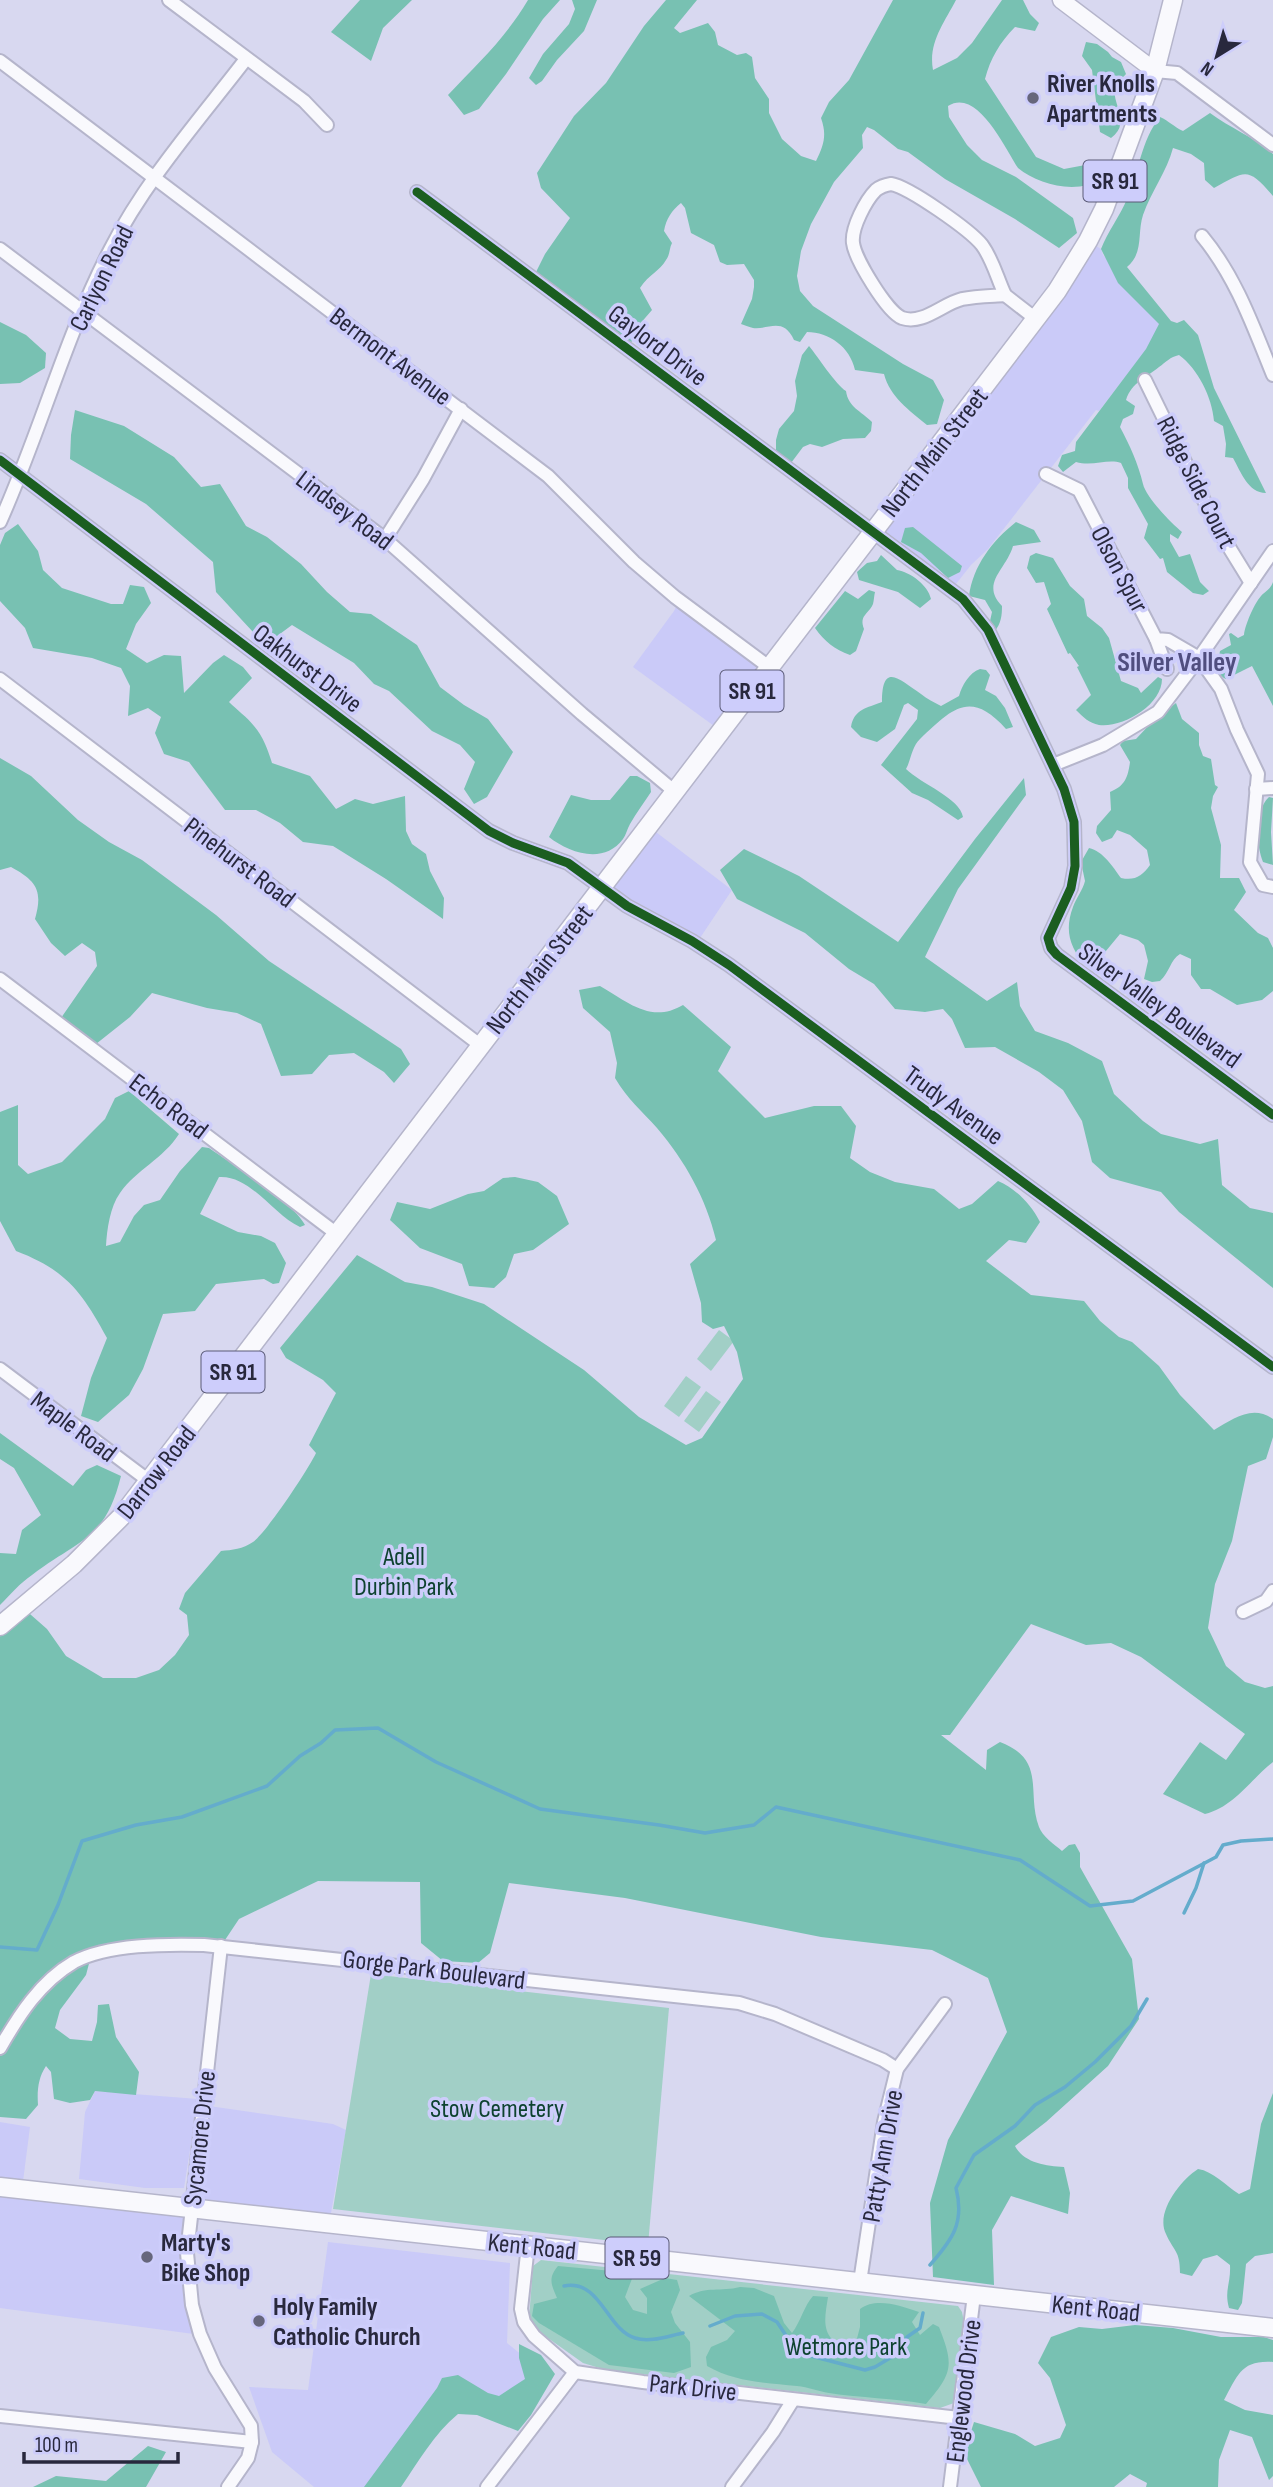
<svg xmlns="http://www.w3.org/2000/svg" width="1273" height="2487" font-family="'Sofia Sans Condensed',sans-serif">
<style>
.built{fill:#cacaf8}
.green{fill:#a1cfc6}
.forest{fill:#78c1b2}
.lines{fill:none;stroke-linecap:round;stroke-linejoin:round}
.stream{stroke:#64accc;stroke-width:3.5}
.street-casing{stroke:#b5b5cb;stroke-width:16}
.secondary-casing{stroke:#b5b5cb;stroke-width:19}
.primary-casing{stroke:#b5b5cb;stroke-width:21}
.street{stroke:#f9f9fd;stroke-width:12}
.secondary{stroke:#f9f9fd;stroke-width:16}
.primary{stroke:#f9f9fd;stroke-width:18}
.cycleway-casing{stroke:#cdcdfb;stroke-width:13}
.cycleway{stroke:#1b5e20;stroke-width:9}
.poi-dot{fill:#66667c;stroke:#cdcdfb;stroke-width:2.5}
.labels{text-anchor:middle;stroke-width:7;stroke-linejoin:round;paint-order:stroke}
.shield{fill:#cdcdfb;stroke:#5a5a76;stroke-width:2}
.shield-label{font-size:24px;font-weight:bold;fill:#28283d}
.poi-label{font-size:26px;font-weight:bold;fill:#28283d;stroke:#cdcdfb;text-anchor:start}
.street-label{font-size:26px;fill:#28283d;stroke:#cdcdfb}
.park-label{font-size:26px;fill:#0e4330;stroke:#cdcdfb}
.neighbourhood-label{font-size:28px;font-weight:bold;fill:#504e7f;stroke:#cdcdfb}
</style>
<rect width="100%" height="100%" fill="#d8d8f0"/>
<g class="built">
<polygon points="1088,241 1101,249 1103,255 1165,325 1099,411 1096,410 988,549 971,565 952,589 873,532"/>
<polygon points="679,601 769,667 721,731 633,667 674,611"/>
<polygon points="648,826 732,890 696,944 602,889"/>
<polygon points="95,2091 198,2099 184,2188 145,2188 79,2179 85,2112"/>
<polygon points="202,2105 333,2124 346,2130 329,2224 192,2209 187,2243 201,2335 0,2308 0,2122 30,2127 22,2189 191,2209"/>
<polygon points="328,2242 510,2263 507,2343 545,2374 513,2423 446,2386 366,2487 314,2487 272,2452 249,2387 308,2390"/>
</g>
<g class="green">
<polygon points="719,1330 734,1341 711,1371 697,1359"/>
<polygon points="686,1376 701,1387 679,1417 664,1406"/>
<polygon points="706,1391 721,1402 699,1432 684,1421"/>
<polygon points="371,1974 669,2008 648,2245 333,2209"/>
<polygon points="541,2260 958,2306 962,2312 964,2322 954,2403 940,2408 606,2370 583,2363 538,2331 529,2319 533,2266"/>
</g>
<g class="forest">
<polygon points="360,0 412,0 383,28 371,61 331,32"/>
<path d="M528 0H560L543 19 506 74 479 109 464 115 448 95C479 62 504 40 528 0Z"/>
<polygon points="572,0 597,0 584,31 557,60 542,81 536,85 529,78 543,54 569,24 575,9"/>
<path d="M666 0H697L674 28 680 33 708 23 715 32 718 45 737 55 746 53 752 57 755 78 769 99V113L782 139 801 156 816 161C824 145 827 135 821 118L829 102 849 80 893 0H956C944 23 928 43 933 70L957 58 972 43 1002 0H1023L1030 14 1039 23 1035 31 1015 27C1000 42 990 59 985 79L1036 157 1064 169 1096 163 1103 166 1102 177C1080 196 1039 185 1018 168 1005 148 977 87 948 106L949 117 967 145 982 160 1016 177 1073 218 1077 233 1059 248 1015 219 945 179 908 152 898 149 874 130 867 127 862 135 863 148 834 182 811 224 801 251 797 276 800 291 813 306 903 364 933 380 944 400 937 424 927 425C909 410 890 397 884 374L855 370C850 347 829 332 807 332L800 342 794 340C783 316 768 330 753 328 748 327 745 325 741 324L752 299 754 287V280L744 264 727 265 720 262 714 245 691 233 685 208 681 203C672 210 666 219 664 231L672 243C669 249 670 255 666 260 660 271 649 274 640 288L652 310 639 325 637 338 631 342 618 337 536 272 545 254 570 218 541 188 537 173 574 116 606 83 644 26Z"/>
<path d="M1086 42 1097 44 1108 52 1112 57 1121 62 1126 74C1124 77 1120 79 1118 82 1105 98 1135 121 1111 138L1100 132 1092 70 1082 56Z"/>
<path d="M1210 113C1230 128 1254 137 1273 154V196C1247 166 1246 171 1214 188L1205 180 1204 163 1191 154 1173 148C1167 171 1151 192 1143 215 1137 233 1144 253 1127 267L1171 321 1177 323 1184 320 1198 335 1214 388 1266 493C1248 493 1241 472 1233 458L1225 457 1226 444 1223 426 1214 421C1212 397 1198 369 1179 355 1170 357 1166 362 1159 367 1146 378 1132 382 1126 400L1135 406 1133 414 1123 419 1120 427C1130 446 1138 463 1143 484 1146 497 1171 523 1182 532L1178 539 1170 534V541L1179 557 1190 554 1200 582 1209 591 1203 595 1193 593 1167 572 1163 558 1160 559 1144 538 1148 524 1128 488V478L1121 463C1108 458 1093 467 1076 462L1063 472 1058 466 1062 455 1075 451 1076 442 1146 349 1159 324 1118 283 1101 249C1108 231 1120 216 1127 199 1139 172 1141 140 1160 117 1169 121 1174 127 1183 131Z"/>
<polygon points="0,322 26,335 46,353 45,368 20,383 0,384"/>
<path d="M809 346C818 357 836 385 846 391 848 407 861 411 872 422L871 431 865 438 843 439 822 447 810 444 803 447 791 463 776 450V440L779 429 794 411 797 396 795 381 802 355Z"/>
<polygon points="75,410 124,426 174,457 201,487 220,484 246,526 267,537 301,564 327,592 350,612 371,614 417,645 440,687 464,705 488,719 513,752 487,797 474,804 464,789 475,762 460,745 432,731 389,691 374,684 354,663 292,625 265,645 216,592 213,562 146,504 70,459 71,435"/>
<path d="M1016 522 1034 530 1041 542 1013 546C1006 570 980 583 1002 606 1002 616 1001 623 995 631L990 621 992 612 985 600 969 596C973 566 992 541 1016 522Z"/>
<path d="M18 524 38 551 43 570 62 588 111 604H123L130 585 144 587 151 603 136 624 126 649 147 663 164 655 181 656 184 693 213 663 224 655 243 667 252 678 229 702C237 710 247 717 254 726 263 736 268 750 272 763L310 776 336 809 355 799 373 804 405 796 406 831 412 844 426 854 430 871 444 898 443 919 386 879 333 846 303 842 280 823 256 810H225L189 762 164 754 155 733 161 717 148 708 128 716 130 686 121 668 92 658 33 648 25 628 0 601V545L5 533Z"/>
<polygon points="913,527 962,566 960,572 948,578 921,553 901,542 905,528"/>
<path d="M1036 553 1053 558 1070 586 1084 599 1087 616 1102 628 1109 638 1121 681 1138 688 1141 693 1158 677 1162 679C1162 705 1123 728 1099 725 1089 723 1083 717 1076 710L1091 695 1077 667 1079 666 1070 653 1068 654 1047 609 1051 604 1044 582 1036 583 1027 568 1030 556Z"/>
<path d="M881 555 897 570C910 572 928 585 931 599L920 608 898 592 859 580 857 572 867 563 877 561Z"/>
<path d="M1273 582V706L1252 666 1226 679C1215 674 1218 661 1220 651L1231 645 1229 634 1231 633 1238 638 1244 635C1245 625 1254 604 1261 596 1266 591 1270 590 1273 582Z"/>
<path d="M869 590 875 592C874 596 874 600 873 604 868 615 859 615 864 629L856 651 850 655C834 649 825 642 815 628L845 591 858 599Z"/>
<path d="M980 669 986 670 990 675 985 690 996 696 1005 708 1013 727 1006 729C970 689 952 709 920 739 912 746 911 760 906 769 921 784 960 798 963 817L958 820 928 800 912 793 881 765 917 719 918 710 908 703 904 705 895 729 877 742 861 737 851 727C854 709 867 708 882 702 882 660 901 681 921 694 927 699 934 702 941 706L959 696C962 685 969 673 980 669Z"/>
<path d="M1176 703 1182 719 1199 733V745L1203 756 1211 759 1215 785 1218 787 1213 796 1211 808 1221 845 1220 878H1239L1246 892 1234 910 1258 933 1268 938 1273 948V991L1262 1000 1237 1005 1210 989H1201L1191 975V959L1180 954C1170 960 1170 972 1160 981L1152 982 1144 979 1148 961 1144 945 1138 940 1120 934 1096 963 1086 965C1070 949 1064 930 1073 907 1076 898 1083 890 1085 881L1081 862 1089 848C1103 851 1113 867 1121 878 1135 881 1142 876 1150 865L1147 850 1130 835 1117 830 1112 838 1102 842 1096 833 1097 826 1111 810 1110 792C1125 786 1128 777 1130 762L1120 745 1123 741 1136 739 1152 722Z"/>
<path d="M0 758 31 776 78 820 109 842 142 860 216 915 269 961 401 1049 410 1064 394 1083 384 1072 354 1053 329 1055 312 1074 281 1076 261 1024 237 1013 207 1008 152 993 130 1017 96 1044 61 1018 97 966 95 952 82 943 65 956 51 943 35 919C43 891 37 881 11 867L0 870Z"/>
<path d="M630 776H637L650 783 651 792C644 803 636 813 630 824 627 829 626 835 623 839 604 865 569 853 549 837L571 795 591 800H610Z"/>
<polygon points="1024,778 1026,795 958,889 925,957 987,1001 1017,982 1020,1006 1035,1031 1068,1043 1102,1061 1114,1094 1143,1121 1161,1134 1200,1144 1218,1139 1222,1185 1250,1208 1273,1213 1273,1288 1179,1212 1161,1192 1110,1178 1092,1162 1082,1121 1063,1090 1039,1072 995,1047 965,1048 952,1019 943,1009 925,1012 895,1009 874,984 849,969 805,933 737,899 720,870 744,849 799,876 898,942 975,839"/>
<path d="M1269 797 1273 798 1271 832 1273 865 1263 862C1256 844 1254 811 1269 797Z"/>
<path d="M600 986C628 1002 651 1024 683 1005L731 1047 718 1071 765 1118 814 1106H841L856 1126 850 1158 870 1172 895 1182 934 1189 959 1209 972 1204 998 1181C1016 1189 1031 1204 1040 1222L1026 1243 1009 1240 986 1261 1031 1295 1084 1301 1100 1321 1119 1337 1132 1342 1159 1366 1180 1395 1214 1430C1233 1419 1252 1404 1273 1419V1437L1266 1459 1248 1466 1232 1541 1215 1584 1208 1628 1226 1666 1245 1682 1265 1688 1273 1686V1762C1250 1780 1234 1807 1205 1814L1163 1794 1200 1742 1226 1760 1245 1734 1141 1657 1111 1643 1086 1645 1031 1624 950 1735H941L986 1770 987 1750 1000 1742C1047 1760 1026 1792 1039 1827 1042 1836 1055 1845 1062 1851L1069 1845 1075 1844 1080 1853V1867L1132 1959 1139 2019 1108 2066 1046 2122 1015 2146C1024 2163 1046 2166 1064 2167L1070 2193 1068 2214 1011 2196 992 2230 994 2285 933 2277 930 2203 948 2140 1007 2032 988 1978 932 1950 821 1937 625 1898 509 1883 490 1953 478 1963 443 1961 421 1943 420 1882 318 1881 239 1919 221 1946 204 1945 91 1956 86 1975 60 2010 55 2028 70 2039 92 2041 97 2022 98 2005 109 2004 116 2037 139 2072 136 2095 95 2091 90 2100 70 2103 54 2099 51 2072 46 2066C38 2078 37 2091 38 2105L26 2119 0 2117V1626L22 1607 47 1629 66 1656 103 1678H136L159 1670 175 1655 189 1635 187 1615 179 1609 185 1593 221 1551C232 1550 243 1549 253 1542 266 1533 308 1470 316 1453L309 1445 336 1393 323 1380 286 1358 280 1348 357 1255 405 1282 432 1287 484 1304 584 1370 639 1417 686 1445 702 1438 743 1379 737 1352 724 1326 713 1329 702 1322 701 1303 690 1264 716 1240C706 1198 685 1161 657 1128 641 1110 628 1100 615 1078L617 1063 610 1032 583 1008 579 990Z"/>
<path d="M129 1091 179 1134C164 1158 136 1170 120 1193 110 1207 107 1229 106 1246L120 1242 134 1216 144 1205 160 1200 180 1171 202 1147 209 1148C232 1164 293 1202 305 1225L300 1227C273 1215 251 1175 219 1177L200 1214 238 1232 261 1236 275 1243 286 1263 279 1283 273 1284 264 1279 216 1284 195 1311 163 1314 143 1369 129 1395 98 1422 81 1416 91 1378 107 1338C82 1292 66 1270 16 1251L0 1221V1112L18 1105V1165L28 1174 62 1162 105 1119 115 1098Z"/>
<polygon points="515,1177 538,1182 557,1196 569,1224 533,1250 514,1254 506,1277 494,1288 469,1286 462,1264 420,1248 390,1220 397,1202 430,1209 468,1194 484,1191 503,1178"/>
<path d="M0 1433 73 1486 86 1470 97 1465 121 1476C105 1541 79 1539 32 1575 20 1583 10 1595 0 1605V1553L16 1554 22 1530 41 1515 14 1468 0 1459Z"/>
<path d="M1273 2093V2253L1255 2256 1246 2264 1242 2303 1238 2310 1229 2308C1224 2290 1231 2284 1230 2265L1217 2255 1203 2259 1192 2276 1180 2273C1180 2250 1174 2252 1166 2234 1155 2212 1181 2180 1198 2169 1213 2171 1226 2186 1239 2194L1250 2189 1261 2124Z"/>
<path d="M558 2266 623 2272 633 2276 625 2297 633 2310 647 2314V2298L640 2289 665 2278 677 2280 680 2290 671 2312 675 2323 690 2342 691 2367 674 2373 609 2365 539 2323 532 2316 534 2304 557 2298C551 2284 548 2278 558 2266Z"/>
<path d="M740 2287 754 2288 774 2296 784 2323 792 2333C801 2321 804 2306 813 2296L828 2297C824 2322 821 2336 845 2349L855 2346 860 2327V2309C876 2297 901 2306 919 2312L912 2322 920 2335 933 2324 939 2327C954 2365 953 2373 926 2404 893 2398 861 2398 829 2393 818 2391 808 2387 797 2386 766 2383 735 2382 707 2366L706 2357 711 2347 727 2340 735 2331 689 2296C706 2286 721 2292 740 2287Z"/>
<path d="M1135 2325 1173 2328 1221 2337H1264L1273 2340V2362C1241 2360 1238 2375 1224 2400L1245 2410 1273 2415V2476L1269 2480 1252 2437 1230 2430 1219 2460 1218 2487H1146L1147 2483 1130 2474 1114 2487H981L964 2453 974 2422 1015 2434 1035 2446 1060 2438 1066 2425 1050 2378 1038 2363 1051 2337 1079 2327 1102 2329Z"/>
<path d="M519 2344 541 2355 555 2374 531 2415 518 2431 477 2415 458 2414C433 2435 419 2461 401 2487H364L437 2388 442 2378 458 2375 488 2393 499 2396 525 2379 519 2358Z"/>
<polygon points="148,2446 166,2452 146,2487 33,2487 56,2476 106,2481"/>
</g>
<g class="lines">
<g class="stream">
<polyline points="1184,1913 1196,1888 1204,1863"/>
<polyline points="0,1947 37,1950 58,1905 82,1841 136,1825 182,1817 267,1786 300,1756 321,1743 335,1730 378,1728 436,1762 540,1809 659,1825 705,1833 754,1825 776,1807 1020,1860 1090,1906 1133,1901 1216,1857 1223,1845 1241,1841 1273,1839"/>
<path d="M930 2265C952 2240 965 2223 956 2188L974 2155 1015 2126 1035 2105 1065 2087 1095 2062 1131 2026 1147 1999"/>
<path d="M564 2286C601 2279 606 2329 635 2338 650 2343 668 2336 683 2333"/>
<polyline points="710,2326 735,2316 762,2314 777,2322 787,2337 811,2356 865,2370 875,2367 900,2352 907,2337 920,2328 923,2313"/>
</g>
<defs>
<g id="street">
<polyline points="169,0 304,101 327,125"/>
<polyline points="0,61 548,476 634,562 675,597 769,667"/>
<polyline points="1155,71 1177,73 1273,145"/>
<path d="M891 184C909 187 970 230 982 245 993 260 997 278 1005 295 991 296 976 296 962 299 942 304 923 325 902 318 887 312 855 259 853 243 851 228 866 200 876 190 881 186 885 185 891 184Z"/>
<polyline points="417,192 963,599 988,630 1064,789 1074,822 1075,866 1071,888 1048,938 1051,948 1057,955 1273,1115"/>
<path d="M1202 236C1236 277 1253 326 1273 375"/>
<polyline points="0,249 385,539 582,714 674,791"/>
<polyline points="1005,295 1036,319"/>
<polyline points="1145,380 1219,531 1251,583"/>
<polyline points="0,460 489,831 513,843 568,863 627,906 692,941 729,965 1273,1367"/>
<polyline points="1046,474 1079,490 1156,639 1168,640 1199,658 1221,689 1237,730 1258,774 1250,862 1263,885 1273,887"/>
<path d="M0 522C40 433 65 337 110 250 145 181 199 120 246 59"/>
<polyline points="385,539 423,479 461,409"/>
<polyline points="1156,639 1167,669"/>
<polyline points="0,679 480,1045"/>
<polyline points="1053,765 1103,745 1158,712 1199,658 1273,551"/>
<polyline points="1256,789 1273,788"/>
<polyline points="0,979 337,1234"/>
<polyline points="0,1369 149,1481"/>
<polyline points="1243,1612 1266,1601 1273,1591"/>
<polyline points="221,1946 187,2253 192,2305 200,2334 215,2368 251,2426 252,2442 248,2458 228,2487"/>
<path d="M0 2048C19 2015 40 1982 74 1962 108 1944 166 1944 204 1945L739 2003 775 2014 883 2060 897 2069"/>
<polyline points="528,2245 521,2309 524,2322 534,2336 575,2372 643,2382 959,2418"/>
<polyline points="860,2282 884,2122 897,2069 945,2004"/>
<polyline points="0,2416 252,2442"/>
<polyline points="487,2487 575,2372"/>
<polyline points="732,2487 773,2432 793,2400"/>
<polyline points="950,2487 974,2295"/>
</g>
<polyline id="secondary" points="1061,0 1155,71"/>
<g id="primary">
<polyline points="0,1626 74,1564 121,1517 1057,291 1088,241 1104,209 1155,71 1173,0"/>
<polyline points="0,2187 1273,2328"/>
</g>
</defs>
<use href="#street" class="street-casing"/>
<use href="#secondary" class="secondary-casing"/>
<use href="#primary" class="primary-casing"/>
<use href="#street" class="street"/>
<use href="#secondary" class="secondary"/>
<use href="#primary" class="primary"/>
<defs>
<g id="cycleway">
<polyline points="417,192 963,599 988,630 1064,789 1074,822 1075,866 1071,888 1048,938 1051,948 1057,955 1273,1115"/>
<polyline points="0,460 489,831 513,843 568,863 627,906 692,941 729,965 1273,1367"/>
</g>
</defs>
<use href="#cycleway" class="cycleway-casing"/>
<use href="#cycleway" class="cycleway"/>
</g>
<g class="poi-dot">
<circle cx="1033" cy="98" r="7"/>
<circle cx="147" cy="2257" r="7"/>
<circle cx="259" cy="2321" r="7"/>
</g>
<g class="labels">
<g class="shield">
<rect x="1083.5" y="160.5" width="63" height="41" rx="5"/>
<rect x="720.5" y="670.5" width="63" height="41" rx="5"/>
<rect x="201.5" y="1351.5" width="63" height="41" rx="5"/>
<rect x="605.5" y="2237.5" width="63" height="41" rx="5"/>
</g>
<g class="shield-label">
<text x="1115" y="189">SR 91</text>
<text x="752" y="699">SR 91</text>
<text x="233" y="1380">SR 91</text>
<text x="637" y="2266">SR 59</text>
</g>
<g class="poi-label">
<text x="1047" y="92">River Knolls<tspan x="1047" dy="30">Apartments</tspan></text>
<text x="161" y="2251">Marty's<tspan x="161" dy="30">Bike Shop</tspan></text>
<text x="273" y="2315">Holy Family<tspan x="273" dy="30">Catholic Church</tspan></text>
</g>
<g class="street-label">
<text transform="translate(101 278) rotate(-64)" y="9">Carlyon Road</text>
<text transform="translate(658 345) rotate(37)" y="9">Gaylord Drive</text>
<text transform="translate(391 356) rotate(37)" y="9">Bermont Avenue</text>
<text transform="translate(934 452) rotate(-52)" y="9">North Main Street</text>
<text transform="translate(1197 482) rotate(63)" y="9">Ridge Side Court</text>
<text transform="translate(345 510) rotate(37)" y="9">Lindsey Road</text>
<text transform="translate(1120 569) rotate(62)" y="9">Olson Spur</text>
<text transform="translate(308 668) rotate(37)" y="9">Oakhurst Drive</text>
<text transform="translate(240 862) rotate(37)" y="9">Pinehurst Road</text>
<text transform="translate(539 969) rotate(-52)" y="9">North Main Street</text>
<text transform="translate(1160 1005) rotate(36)" y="9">Silver Valley Boulevard</text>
<text transform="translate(954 1105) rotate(36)" y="9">Trudy Avenue</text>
<text transform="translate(169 1106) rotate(37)" y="9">Echo Road</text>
<text transform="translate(74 1426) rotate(37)" y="9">Maple Road</text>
<text transform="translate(156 1472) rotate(-52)" y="9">Darrow Road</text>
<text transform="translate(434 1969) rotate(7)" y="9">Gorge Park Boulevard</text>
<text transform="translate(199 2138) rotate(-84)" y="9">Sycamore Drive</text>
<text transform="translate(882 2156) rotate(-80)" y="9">Patty Ann Drive</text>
<text transform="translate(532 2246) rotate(6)" y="9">Kent Road</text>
<text transform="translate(1096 2308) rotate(6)" y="9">Kent Road</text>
<text transform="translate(693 2387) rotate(6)" y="9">Park Drive</text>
<text transform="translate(963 2391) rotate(-83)" y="9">Englewood Drive</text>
</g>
<g class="park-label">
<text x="404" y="1565">Adell<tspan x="404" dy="30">Durbin Park</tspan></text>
<text x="497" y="2117">Stow Cemetery</text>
<text x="846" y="2355">Wetmore Park</text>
</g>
<g class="neighbourhood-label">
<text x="1177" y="671">Silver Valley</text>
</g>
</g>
<g transform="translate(1217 56) rotate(217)" stroke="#cdcdfb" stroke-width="5" paint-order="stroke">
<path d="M0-5L12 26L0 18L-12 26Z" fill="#28283d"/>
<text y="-10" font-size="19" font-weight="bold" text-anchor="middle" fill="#28283d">N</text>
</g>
<path d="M24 2452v10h154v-10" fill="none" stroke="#28283d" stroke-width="3.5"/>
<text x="35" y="2452" font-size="21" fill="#28283d" stroke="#cdcdfb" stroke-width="5" paint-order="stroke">100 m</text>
</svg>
